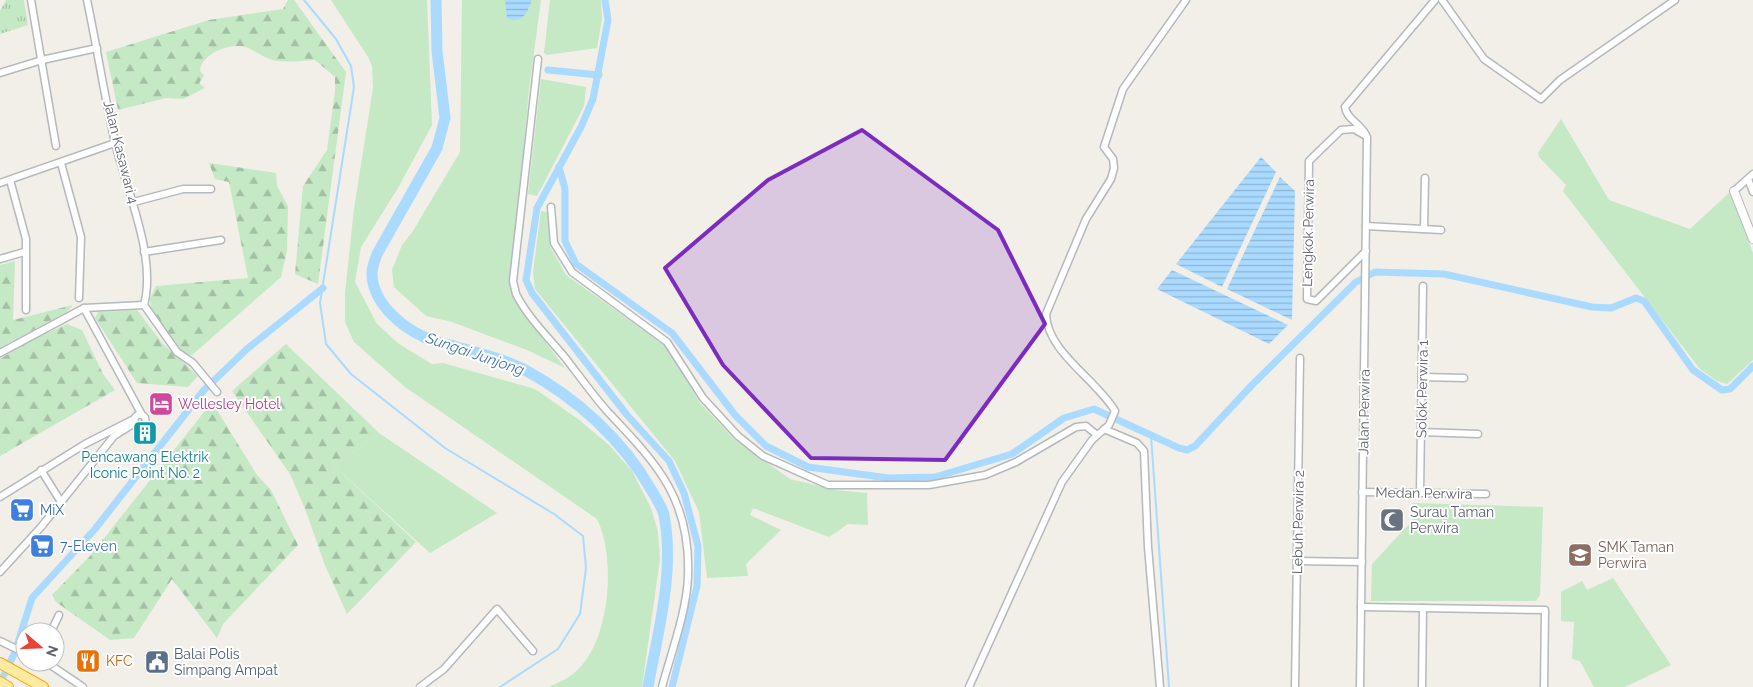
<svg xmlns="http://www.w3.org/2000/svg" width="1753" height="687" font-family="Raleway,sans-serif">
<style>
.grass{fill:#c5e8c5}
.forest{fill:url(#forest-firs)}
.park{fill:url(#park-tufts)}
.water{fill:url(#water-rules)}
.lines{fill:none;stroke-linecap:round;stroke-linejoin:round}
.stream{stroke:#aadaff;stroke-width:2}
.canal{stroke:#aadaff;stroke-width:7}
.river{stroke:#aadaff;stroke-width:11}
.minor-casing{stroke:#b5b8bc;stroke-width:9}
.tertiary-casing{stroke:#b5b8bc;stroke-width:10}
.trunk-casing{stroke:#f9ab00;stroke-width:12}
.minor{stroke:#fff;stroke-width:6}
.tertiary{stroke:#fff;stroke-width:8}
.trunk{stroke:#feeaa1;stroke-width:10}
.marked{fill:#7b2cbf;fill-opacity:0.2;stroke:#7b2cbf;stroke-width:4;stroke-linejoin:round}
.labels{text-anchor:middle;stroke-width:4;stroke-linejoin:round;paint-order:stroke}
.street-label{font-size:14px;fill:#5f6368;stroke:#fff}
.hotel-label{font-size:14px;fill:#b23c85;stroke:#fff;text-anchor:start}
.culture-label{font-size:14px;fill:#0d838f;stroke:#fff}
.shop-label{font-size:14px;fill:#366cbe;stroke:#fff;text-anchor:start}
.worship-label{font-size:14px;fill:#5b616d;stroke:#fff;text-anchor:start}
.education-label{font-size:14px;fill:#785e54;stroke:#fff;text-anchor:start}
.service-label{font-size:14px;fill:#4e5e75;stroke:#fff;text-anchor:start}
.food-label{font-size:14px;fill:#c56008;stroke:#fff;text-anchor:start}
.water-label{font-size:15px;font-style:italic;fill:#4174aa;stroke:#fff}
</style>
<defs>
<pattern id="forest-firs" width="22" height="20" patternUnits="userSpaceOnUse" patternTransform="scale(1.25)"><rect width="22" height="20" fill="#c5e8c5"/><path d="M5 1l3.5 6h-7zM16 11l3.5 6h-7z" fill="#a3c0a4"/></pattern>
<pattern id="park-tufts" width="24" height="20" patternUnits="userSpaceOnUse" patternTransform="scale(1.25)"><rect width="24" height="20" fill="#c5e8c5"/><path d="M3 7l-1-3M5 7V3M7 7l1-3M15 17l-1-3M17 17v-4M19 17l1-3" fill="none" stroke="#a3c0a4"/></pattern>
<pattern id="water-rules" width="6" height="5" patternUnits="userSpaceOnUse" patternTransform="scale(1.25)"><rect width="6" height="5" fill="#aadaff"/><path d="M0 2.5h6" fill="none" stroke="#8eb4d2"/></pattern>
</defs>
<rect width="100%" height="100%" fill="#f1efe8"/>
<g class="grass">
<path d="M331 0H427L432 125 398 188 361 247 355 282 377 324 399 344 432 364 443 363 535 389 578 419 609 445 632 471 651 508 658 532 660 559 642 687H549C556 683 566 680 573 674 610 646 617 559 597 519L405 387 354 342 345 322V293L354 209 373 88 372 66 368 57Z"/>
<polygon points="462,0 541,0 529,89 511,289 514,300 565,368 527,350 452,322 426,316 394,287 392,270 402,245 413,231 460,152"/>
<polygon points="550,0 601,0 602,19 597,48 547,55 544,53"/>
<polygon points="541,79 586,87 584,106 537,196 528,194"/>
<polygon points="1561,119 1609,200 1690,229 1730,192 1753,253 1753,360 1727,384 1717,381 1700,369 1563,191 1566,185 1539,157 1538,153"/>
<polygon points="541,211 547,212 550,246 566,275 666,346 700,403 735,440 790,479 836,490 867,493 868,525 848,524 829,537 753,508 750,515 781,530 746,564 748,576 707,578 699,512 675,461 535,289 533,272"/>
<polygon points="379,433 497,513 430,553 334,466"/>
<polygon points="1412,503 1543,507 1540,595 1536,601 1371,601 1372,564 1412,521"/>
<polygon points="1613,578 1671,665 1625,687 1594,687 1580,661 1572,659 1574,622 1561,621 1561,592 1582,581 1587,590"/>
</g>
<g class="forest">
<path d="M288 0H294L346 72 318 284 295 274 303 186 327 150 335 91V77L315 60C300 61 286 63 272 60 261 57 250 46 239 46 225 45 201 55 200 71L204 76 199 83 205 88 183 99 166 98 118 110 106 52 209 20 283 9Z"/>
<polygon points="209,163 276,173 277,186 288,206 287,251 281,277 192,355 184,354 151,310 150,298 156,286 248,278 229,182 215,179"/>
<polygon points="15,261 13,320 73,305 67,312 0,348 0,265"/>
<polygon points="137,310 163,344 198,376 188,387 137,383 95,318 98,312"/>
<polygon points="67,324 82,330 103,374 115,390 0,456 0,359 32,340"/>
<polygon points="286,344 379,433 334,466 416,542 347,614 324,563 306,511 290,474 232,391"/>
<polygon points="212,402 257,475 271,490 298,545 223,624 217,638 172,579 134,638 110,640 56,602 52,595 90,556"/>
</g>
<polygon class="park" points="6,0 24,0 28,25 0,34 0,11"/>
<g class="water">
<path d="M505 0H532C527 13 522 25 507 18Z"/>
<polygon points="1261,157 1276,172 1222,287 1176,264"/>
<polygon points="1280,177 1295,191 1292,320 1227,289"/>
<polygon points="1172,270 1288,325 1269,344 1157,289"/>
</g>
<g class="lines">
<g class="stream">
<polyline points="304,0 336,39 351,66 354,87 320,303 326,344 351,374 445,448 554,514 583,536 586,568 580,614 558,649 500,687"/>
<polyline points="1151,436 1169,687"/>
</g>
<g class="canal">
<polyline points="605,0 608,20 593,99 581,127 537,208 526,280 532,293 627,415 669,461 684,493 698,546 697,586 672,687"/>
<polyline points="548,70 599,75"/>
<polyline points="559,167 565,189 565,241 576,264 672,333 735,415 766,446 808,467 888,478 935,477 1012,454 1064,418 1094,409 1179,448 1187,450 1195,446 1252,385 1356,282 1375,272 1444,274 1592,307 1611,308 1636,298 1644,301 1693,370 1722,390 1730,389 1753,366"/>
<polyline points="0,683 15,652 32,598 95,529 204,390 247,349 323,288"/>
</g>
<path class="river" d="M436 0 437 51 445 118 437 148 377 254C375 260 372 267 372 273 372 302 400 326 424 337 432 341 441 343 450 345 474 352 502 358 525 370 577 398 623 440 652 491 656 498 662 507 664 515 675 572 658 631 648 687"/>
<defs>
<g id="minor">
<polyline points="31,0 56,146"/>
<path d="M87 0C97 47 104 95 115 142 126 190 157 256 144 305"/>
<polyline points="1442,0 1484,59 1541,99 1560,80 1675,0"/>
<path d="M538 59 513 281 516 294C528 318 550 339 567 360 580 377 593 395 607 411 656 463 691 498 688 576 687 611 671 653 662 687"/>
<polyline points="0,73 42,60 97,48"/>
<polyline points="61,163 81,237 79,298"/>
<polyline points="1748,179 1753,192"/>
<polyline points="10,180 26,239 26,310"/>
<polyline points="0,183 115,143"/>
<polyline points="1734,191 1753,174"/>
<polyline points="134,202 183,189 211,189"/>
<polyline points="551,207 554,243 572,272 667,342 703,398 738,436 763,456 828,485 929,485 985,475 1016,462 1076,427 1086,426 1097,435"/>
<polyline points="1366,226 1441,230"/>
<polyline points="1424,229 1425,178"/>
<polyline points="1366,251 1316,301 1307,299 1309,161 1341,130 1354,129 1366,136"/>
<polyline points="144,252 221,240"/>
<polyline points="0,259 24,252"/>
<polyline points="144,305 177,352 193,363 217,392"/>
<polyline points="84,308 142,415"/>
<polyline points="0,353 84,308 144,305"/>
<polyline points="1422,377 1464,378"/>
<circle cx="140" cy="420" r="5.5"/>
<polyline points="1104,429 1137,443 1144,451 1148,547 1160,687"/>
<polyline points="1421,432 1478,434"/>
<polyline points="41,470 61,502"/>
<polyline points="1362,492 1486,494"/>
<polyline points="1420,493 1423,286"/>
<polyline points="0,497 85,444 134,419"/>
<polyline points="1297,561 1362,562"/>
<polyline points="0,572 41,527 114,436 135,423"/>
<polyline points="1361,607 1545,610 1544,687"/>
<polyline points="51,632 59,615"/>
<polyline points="0,641 25,653"/>
<polyline points="46,662 83,687"/>
<polyline points="420,687 444,669 497,609 533,651"/>
<path d="M969 687 1062 482 1092 440 1109 425 1115 411C1097 380 1047 352 1046 314L1086 219 1111 179 1114 168 1113 159 1104 147 1123 89 1186 0"/>
<polyline points="1295,687 1300,358"/>
<path d="M1360 687 1367 137C1362 124 1346 119 1345 107L1435 0"/>
<polyline points="1422,687 1423,608"/>
</g>
<polyline id="tertiary" points="1734,191 1753,239"/>
<g id="trunk">
<polyline points="0,663 43,687"/>
<polyline points="0,682 8,687"/>
</g>
</defs>
<use href="#minor" class="minor-casing"/>
<use href="#tertiary" class="tertiary-casing"/>
<use href="#trunk" class="trunk-casing"/>
<use href="#minor" class="minor"/>
<use href="#tertiary" class="tertiary"/>
<use href="#trunk" class="trunk"/>
</g>
<path class="marked" d="M862 130 998 230 1045 324 945 460 811 458 723 365 665 268 768 180Z"/>
<defs>
<symbol id="hotel-square" viewBox="-11 -11 22 22"><rect x="-9" y="-9" width="18" height="18" rx="4" fill="#d1479c" stroke="#fff"/><path d="M-6-4.5h1.5V1H6V5H4.5V3h-9V5H-6ZM-4 0a1.8 1.8 0 1 1 3.6 0ZM.5 0V-2.5h3Q6-2.5 6 0Z" fill="#fff"/></symbol>
<symbol id="building-square" viewBox="-11 -11 22 22"><rect x="-9" y="-9" width="18" height="18" rx="4" fill="#0f9aa8" stroke="#fff"/><path d="M-4-6H4V6H1V3H-1V6H-4ZM-2.5-4.3h1.7v1.8h-1.7ZM.8-4.3h1.7v1.8H.8ZM-2.5-1h1.7V.8h-1.7ZM.8-1h1.7V.8H.8Z" fill="#fff"/></symbol>
<symbol id="supermarket-square" viewBox="-11 -11 22 22"><rect x="-9" y="-9" width="18" height="18" rx="4" fill="#3f7fe0" stroke="#fff"/><path d="M-6-5.5h2.5l.6 2H6L4.5 2H-2.5L-4.4-4H-6ZM-1.5 3.2a1.3 1.3 0 1 0 .1 0ZM3 3.2a1.3 1.3 0 1 0 .1 0Z" fill="#fff"/></symbol>
<symbol id="mosque-square" viewBox="-11 -11 22 22"><rect x="-9" y="-9" width="18" height="18" rx="4" fill="#6b7280" stroke="#fff"/><path d="M3.5-4.9A6 6 0 1 0 3.5 4.9A5 5 0 1 1 3.5-4.9Z" fill="#fff"/></symbol>
<symbol id="school-square" viewBox="-11 -11 22 22"><rect x="-9" y="-9" width="18" height="18" rx="4" fill="#8d6e63" stroke="#fff"/><path d="M0-5L7-2L0 1L-7-2ZM-4 1L0 2.5L4 1V4Q0 6-4 4Z" fill="#fff"/></symbol>
<symbol id="restaurant-square" viewBox="-11 -11 22 22"><rect x="-9" y="-9" width="18" height="18" rx="4" fill="#e8710a" stroke="#fff"/><path d="M-5-6h1v4h1v-4h1v4h1v-4h1v5L-1.5 .5V6h-2V.5L-5-1ZM5-6V6H3V1.5H1.5Q1.5-4 5-6Z" fill="#fff"/></symbol>
<symbol id="civic-square" viewBox="-11 -11 22 22"><rect x="-9" y="-9" width="18" height="18" rx="4" fill="#5c6f8a" stroke="#fff"/><path d="M-.6-6.5H3V-4.5H.6V-3L4-1V1h2V6H-6V1h2V-1L-.6-3ZM-1.2 2.5V6h2.4V2.5Z" fill="#fff"/></symbol>
</defs>
<g fill-rule="evenodd">
<use href="#hotel-square" x="147" y="390" width="28" height="28"/>
<use href="#building-square" x="131" y="419" width="28" height="28"/>
<use href="#supermarket-square" x="8" y="496" width="28" height="28"/>
<use href="#mosque-square" x="1378" y="506" width="28" height="28"/>
<use href="#supermarket-square" x="28" y="532" width="28" height="28"/>
<use href="#school-square" x="1566" y="541" width="28" height="28"/>
<use href="#restaurant-square" x="74" y="647" width="28" height="28"/>
<use href="#civic-square" x="143" y="648" width="28" height="28"/>
</g>
<g class="labels">
<g class="street-label">
<text transform="translate(121 152) rotate(76)" y="5">Jalan Kasawari 4</text>
<text transform="translate(1308 233) rotate(-89)" y="5">Lengkok Perwira</text>
<text transform="translate(1422 389) rotate(-89)" y="5">Solok Perwira 1</text>
<text transform="translate(1364 412) rotate(-89)" y="5">Jalan Perwira</text>
<text transform="translate(1424 493) rotate(1)" y="5">Medan Perwira</text>
<text transform="translate(1298 522) rotate(-89)" y="5">Lebuh Perwira 2</text>
</g>
<g class="hotel-label">
<text x="178" y="409">Wellesley Hotel</text>
</g>
<g class="culture-label">
<text x="145" y="462">Pencawang Elektrik<tspan x="145" dy="16">Iconic Point No. 2</tspan></text>
</g>
<g class="shop-label">
<text x="40" y="515">MiX</text>
<text x="60" y="551">7-Eleven</text>
</g>
<g class="worship-label">
<text x="1410" y="517">Surau Taman<tspan x="1410" dy="16">Perwira</tspan></text>
</g>
<g class="education-label">
<text x="1598" y="552">SMK Taman<tspan x="1598" dy="16">Perwira</tspan></text>
</g>
<g class="service-label">
<text x="174" y="659">Balai Polis<tspan x="174" dy="16">Simpang Ampat</tspan></text>
</g>
<g class="food-label">
<text x="106" y="666">KFC</text>
</g>
<g class="water-label">
<text transform="translate(475 354) rotate(19)" y="5">Sungai Junjong</text>
</g>
</g>
<g transform="translate(40 647) rotate(109)"><circle r="24" fill="#ffffff" stroke="#bfc1c3"/>
<path d="M0-4L9 19L0 12L-9 19Z" fill="#ea4335"/>
<text y="-8" font-size="14" font-weight="bold" text-anchor="middle" fill="#5f6368">N</text>
</g>
</svg>
